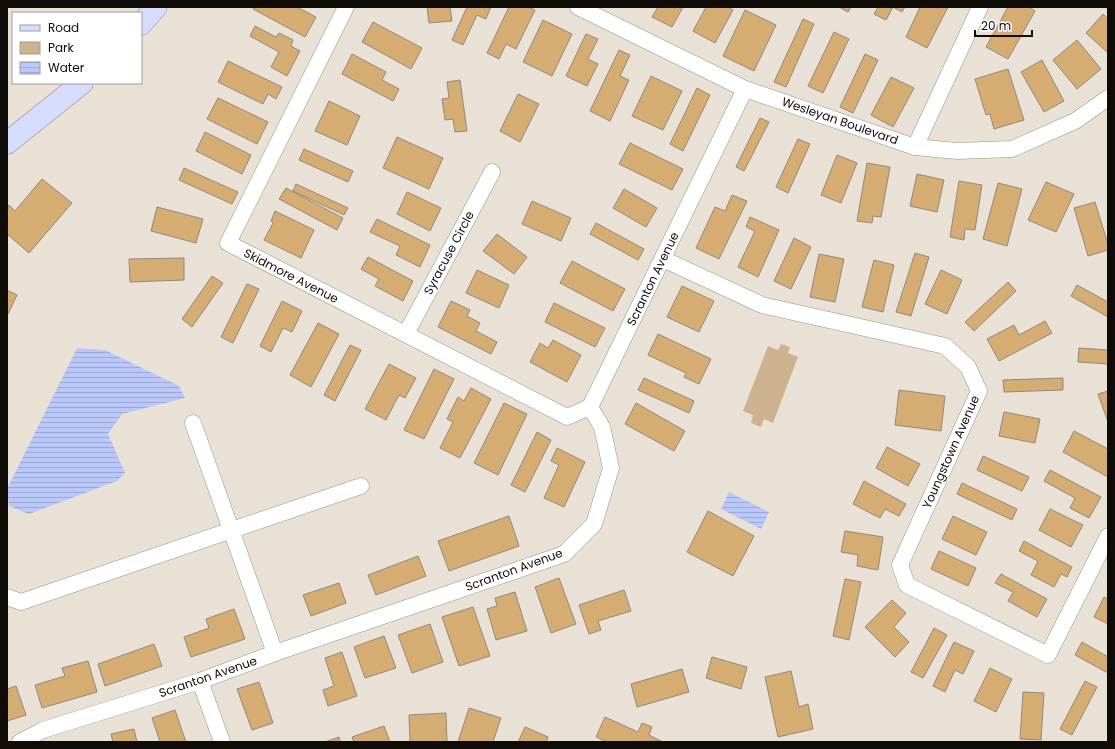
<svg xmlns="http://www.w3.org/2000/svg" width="1115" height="749" font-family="Poppins,sans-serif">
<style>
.green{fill:#ccb28d}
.water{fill:url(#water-rules)}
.building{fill:#d5ac71;stroke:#90897e}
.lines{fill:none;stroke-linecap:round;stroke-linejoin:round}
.street-casing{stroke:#9a9287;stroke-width:17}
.secondary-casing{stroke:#9a9287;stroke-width:23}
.street{stroke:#fff;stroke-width:16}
.secondary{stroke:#d6dcfe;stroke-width:22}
.labels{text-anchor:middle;stroke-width:3;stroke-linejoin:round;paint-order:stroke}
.street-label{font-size:12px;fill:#0f0c08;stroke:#fff}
</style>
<defs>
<pattern id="water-rules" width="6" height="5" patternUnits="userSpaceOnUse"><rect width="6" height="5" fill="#bac7f9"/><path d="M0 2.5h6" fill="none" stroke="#9faad4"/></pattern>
</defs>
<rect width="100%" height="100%" fill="#eae1d6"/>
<polygon class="green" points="781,344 790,347 788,353 798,357 773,423 764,419 761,427 751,423 753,415 743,411 768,346 778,350"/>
<g class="water">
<polygon points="77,348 105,350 179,386 185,398 122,414 108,434 125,473 117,481 29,514 9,506 7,489"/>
<polygon points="729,492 769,512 761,529 721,509"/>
</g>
<g class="building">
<polygon points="254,7 297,7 316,17 305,37 253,9"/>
<polygon points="427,7 450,7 452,21 429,23"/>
<polygon points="467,7 491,7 486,19 477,15 463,45 452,40"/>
<polygon points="509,7 528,7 535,10 516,49 506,44 499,59 487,53"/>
<polygon points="658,7 683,7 672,27 652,17"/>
<polygon points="706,7 728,7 733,10 715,43 693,31"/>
<polygon points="839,7 851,7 848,12"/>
<polygon points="878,7 893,7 886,20 874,14"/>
<polygon points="893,7 905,7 902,12"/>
<polygon points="920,7 948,7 927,48 906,37"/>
<polygon points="1008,7 1029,7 1035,11 1008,59 986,47"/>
<polygon points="745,10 776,25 754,71 723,56"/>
<polygon points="1103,14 1108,19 1108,53 1086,33"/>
<polygon points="803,19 814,24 786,87 774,82"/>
<polygon points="543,20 572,34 552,76 523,62"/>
<polygon points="373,22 422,48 411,69 362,42"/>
<polygon points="255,26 276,37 279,33 293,40 291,46 300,51 287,76 271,67 279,52 250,36"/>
<polygon points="834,32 849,39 823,93 808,86"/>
<polygon points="586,34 598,39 588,59 598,64 587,86 566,76"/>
<polygon points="1077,40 1101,69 1077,89 1053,60"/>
<polygon points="619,50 630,55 620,76 629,80 610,121 590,111"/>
<polygon points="352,54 386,72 382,80 399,89 393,101 342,74"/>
<polygon points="865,54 878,60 853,113 840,107"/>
<polygon points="1042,60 1064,101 1044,112 1021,72"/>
<polygon points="228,61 282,87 276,99 268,94 263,104 218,82"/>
<polygon points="1008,69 1024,120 994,129 990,114 986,115 975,79"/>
<polygon points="651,76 682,91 663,130 632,116"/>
<polygon points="891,77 914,88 893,127 871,115"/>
<polygon points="460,80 467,131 455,132 453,119 445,120 442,99 449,98 447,82"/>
<polygon points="697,88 710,95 683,151 670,144"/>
<polygon points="518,94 539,104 520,142 500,131"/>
<polygon points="218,98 268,122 257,144 207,119"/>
<polygon points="329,101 360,116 347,145 315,131"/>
<polygon points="760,118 769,122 744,171 736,167"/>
<polygon points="205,132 251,155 242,174 196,151"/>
<polygon points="397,137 443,158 429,189 383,168"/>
<polygon points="798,139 810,144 788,193 776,187"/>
<polygon points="630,143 683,169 672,190 619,164"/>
<polygon points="304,149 353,171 348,182 299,160"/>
<polygon points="837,155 857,163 841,203 821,195"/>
<polygon points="867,163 890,167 881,217 873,216 872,223 857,221"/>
<polygon points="184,168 238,192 232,204 179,180"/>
<polygon points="917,174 944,180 937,212 910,206"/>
<polygon points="42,179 72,203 29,253 7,234 7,208 9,205 15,211"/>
<polygon points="959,181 982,185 975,230 965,229 964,240 950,237"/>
<polygon points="1046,182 1074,194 1056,232 1028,220"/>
<polygon points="998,183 1022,189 1007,246 983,239"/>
<polygon points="296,184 348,208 344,215 293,191"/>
<polygon points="286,188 343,218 337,230 279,199"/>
<polygon points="624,189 657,208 646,227 613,208"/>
<polygon points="407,192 441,208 430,231 397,214"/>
<polygon points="732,195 747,201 719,259 696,248 715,207 725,211"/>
<polygon points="532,201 571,218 561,241 522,224"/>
<polygon points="1095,202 1108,244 1108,250 1088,256 1074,208"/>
<polygon points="157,207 203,219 196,243 151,231"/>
<polygon points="275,211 314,230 301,258 264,240 273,223 271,221"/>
<polygon points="750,217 779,230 758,277 738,267 755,231 746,227"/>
<polygon points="377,219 430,245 420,267 396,255 400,246 370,232"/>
<polygon points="596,223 644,249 638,260 590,234"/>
<polygon points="497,234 527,257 514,274 483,251"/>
<polygon points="794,238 811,247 791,289 774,281"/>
<polygon points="915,253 929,257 911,316 896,312"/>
<polygon points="819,254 844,259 835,302 810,297"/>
<polygon points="368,257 413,281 403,301 375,286 379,279 361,269"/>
<polygon points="184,258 184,280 130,282 129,259"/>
<polygon points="874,260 894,265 883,312 862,307"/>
<polygon points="572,261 625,289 613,311 560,283"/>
<polygon points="477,270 509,285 499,308 466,293"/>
<polygon points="941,270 962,280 947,314 925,304"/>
<polygon points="212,276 223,283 192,327 182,319"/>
<polygon points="1008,282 1016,291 974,331 965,322"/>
<polygon points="247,284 259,289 233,343 221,337"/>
<polygon points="1077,285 1108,302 1108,317 1071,296"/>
<polygon points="682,286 714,301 699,332 667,317"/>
<polygon points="7,290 17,295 7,316"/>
<polygon points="282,301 302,311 292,332 283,328 271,352 260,346"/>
<polygon points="451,301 470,310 467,316 480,323 476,331 497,342 491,354 438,327"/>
<polygon points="554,303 605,328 595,347 545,322"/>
<polygon points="1045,321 1052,333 999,361 987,339 1014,325 1019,335"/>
<polygon points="318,323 339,334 311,387 290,375"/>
<polygon points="658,334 711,359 699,384 684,377 686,373 648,355"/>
<polygon points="553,340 581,355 567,382 530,362 540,343 548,348"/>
<polygon points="350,345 361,350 335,401 324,395"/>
<polygon points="1079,348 1108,350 1108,364 1078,362"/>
<polygon points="389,364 416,378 405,398 399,395 386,420 365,409"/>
<polygon points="434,369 454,379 424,439 404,430"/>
<polygon points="644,378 694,401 689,413 638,390"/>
<polygon points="1063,378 1063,390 1004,392 1003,380"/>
<polygon points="471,388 491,399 460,458 440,448 453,422 447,419 458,397 464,401"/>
<polygon points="899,390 945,396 941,431 895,425"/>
<polygon points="1108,391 1108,422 1098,394"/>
<polygon points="504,403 527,414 498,475 474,463"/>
<polygon points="636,403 685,431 674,451 625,424"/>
<polygon points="1004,412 1040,419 1035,443 999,436"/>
<polygon points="1074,431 1108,449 1108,477 1063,452"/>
<polygon points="537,432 551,440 525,492 511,485"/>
<polygon points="887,447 920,464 908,486 876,468"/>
<polygon points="557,448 585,462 564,507 544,498 559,465 551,461"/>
<polygon points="983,456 1029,477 1022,491 977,470"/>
<polygon points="1050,470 1101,497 1089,518 1070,508 1075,498 1044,481"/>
<polygon points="864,481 906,504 899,516 885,509 880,518 853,504"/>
<polygon points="962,483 1017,509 1012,520 957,494"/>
<polygon points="1050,509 1083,525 1071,547 1039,530"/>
<polygon points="708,511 754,536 733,576 687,552"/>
<polygon points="509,516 519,546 449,571 438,541"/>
<polygon points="953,516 987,532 976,555 942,539"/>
<polygon points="845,531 883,537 878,570 857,566 858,555 841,552"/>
<polygon points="1024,541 1072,567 1067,577 1061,574 1054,587 1031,575 1038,561 1019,551"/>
<polygon points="939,551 976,568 968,586 931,569"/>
<polygon points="418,556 426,576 376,595 368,575"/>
<polygon points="1001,574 1047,599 1037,617 1008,601 1013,592 995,583"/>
<polygon points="559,578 576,624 551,633 535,587"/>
<polygon points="845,579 861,582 849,640 833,636"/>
<polygon points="339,583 346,603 311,616 303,595"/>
<polygon points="624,590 631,611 598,621 601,630 589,634 579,605"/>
<polygon points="515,592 527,631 496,640 487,609 497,606 495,598"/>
<polygon points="1104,597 1108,599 1108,624 1094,617"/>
<polygon points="892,600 906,613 894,627 909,642 895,657 865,627"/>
<polygon points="473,607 490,656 459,666 442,617"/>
<polygon points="234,609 245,639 191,657 184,637 209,628 206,619"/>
<polygon points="430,624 443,662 412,673 398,635"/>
<polygon points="934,628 947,635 923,678 911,672"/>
<polygon points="384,636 396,668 365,678 354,647"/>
<polygon points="954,642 974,651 963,674 955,670 945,692 933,686"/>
<polygon points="1082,642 1108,657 1108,673 1075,655"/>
<polygon points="154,644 162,666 105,686 98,664"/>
<polygon points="342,652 357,696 328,706 323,690 334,686 325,658"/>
<polygon points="712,657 747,667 741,689 706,678"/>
<polygon points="88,661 97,692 42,708 35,685 65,676 62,668"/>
<polygon points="990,668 1012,679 996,712 974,701"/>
<polygon points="682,669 689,692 637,707 631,684"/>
<polygon points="791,671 799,707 808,704 813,729 778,737 765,677"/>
<polygon points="1085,681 1097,687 1072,735 1060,729"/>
<polygon points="259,682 273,723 252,730 237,689"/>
<polygon points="16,686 26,715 7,721 7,689"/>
<polygon points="1023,692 1044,693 1041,740 1020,739"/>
<polygon points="469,708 501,718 493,742 458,742"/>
<polygon points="175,710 186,742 160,742 152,718"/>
<polygon points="446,713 447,742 410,742 409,715"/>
<polygon points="605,717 638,732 642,723 652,727 649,735 661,741 607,742 596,737"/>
<polygon points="384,726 390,742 354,742 352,737"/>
<polygon points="525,727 548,737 546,742 518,742"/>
<polygon points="134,729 137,742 113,742 111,734"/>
<polygon points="339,737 340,742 325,742"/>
</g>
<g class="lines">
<defs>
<g id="street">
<polyline points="346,7 228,243 567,417 590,407"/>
<polyline points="578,7 745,89 915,147 957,151 1012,149 1075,121 1108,98"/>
<polyline points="915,147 980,7"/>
<polyline points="663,259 762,305 945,346 968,367 979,391 900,565 907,585 1048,655 1108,536"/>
<polyline points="406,334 492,172"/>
<polyline points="590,407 745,89"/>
<polyline points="193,423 275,653"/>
<polyline points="7,597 21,602 361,486"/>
<polyline points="200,681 222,742"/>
<polyline points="20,742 43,730 200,681 275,653 564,554 594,524 611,468 602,427 590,407"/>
</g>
<g id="secondary">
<polyline points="141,24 156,7"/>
<polyline points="7,143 82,83"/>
</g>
</defs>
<use href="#street" class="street-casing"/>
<use href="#secondary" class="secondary-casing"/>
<use href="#street" class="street"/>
<use href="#secondary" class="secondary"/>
</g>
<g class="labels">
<g class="street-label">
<text transform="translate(840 121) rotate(19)" y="4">Wesleyan Boulevard</text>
<text transform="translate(449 253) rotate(-62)" y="4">Syracuse Circle</text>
<text transform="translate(291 276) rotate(27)" y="4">Skidmore Avenue</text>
<text transform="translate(653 279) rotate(-64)" y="4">Scranton Avenue</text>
<text transform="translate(951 452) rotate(-66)" y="4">Youngstown Avenue</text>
<text transform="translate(514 570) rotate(-20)" y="4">Scranton Avenue</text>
<text transform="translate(208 677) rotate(-19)" y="4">Scranton Avenue</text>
</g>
</g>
<rect width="1115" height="749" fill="none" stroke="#0f0c08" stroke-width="16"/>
<rect x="12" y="12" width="130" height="72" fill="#ffffff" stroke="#9f9e9c"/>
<rect x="20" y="25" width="20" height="6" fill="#d6dcfe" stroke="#9f9e9c"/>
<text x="48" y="32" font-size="12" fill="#0f0c08">Road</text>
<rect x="20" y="42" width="20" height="12" fill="#ccb28d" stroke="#9f9e9c"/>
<text x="48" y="52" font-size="12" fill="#0f0c08">Park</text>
<rect x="20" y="62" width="20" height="12" fill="url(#water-rules)" stroke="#9f9e9c"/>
<text x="48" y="72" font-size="12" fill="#0f0c08">Water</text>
<path d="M975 30v6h57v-6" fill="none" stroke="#0f0c08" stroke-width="2"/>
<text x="981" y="30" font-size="12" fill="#0f0c08" stroke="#ffffff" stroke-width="3" paint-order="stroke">20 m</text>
</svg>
